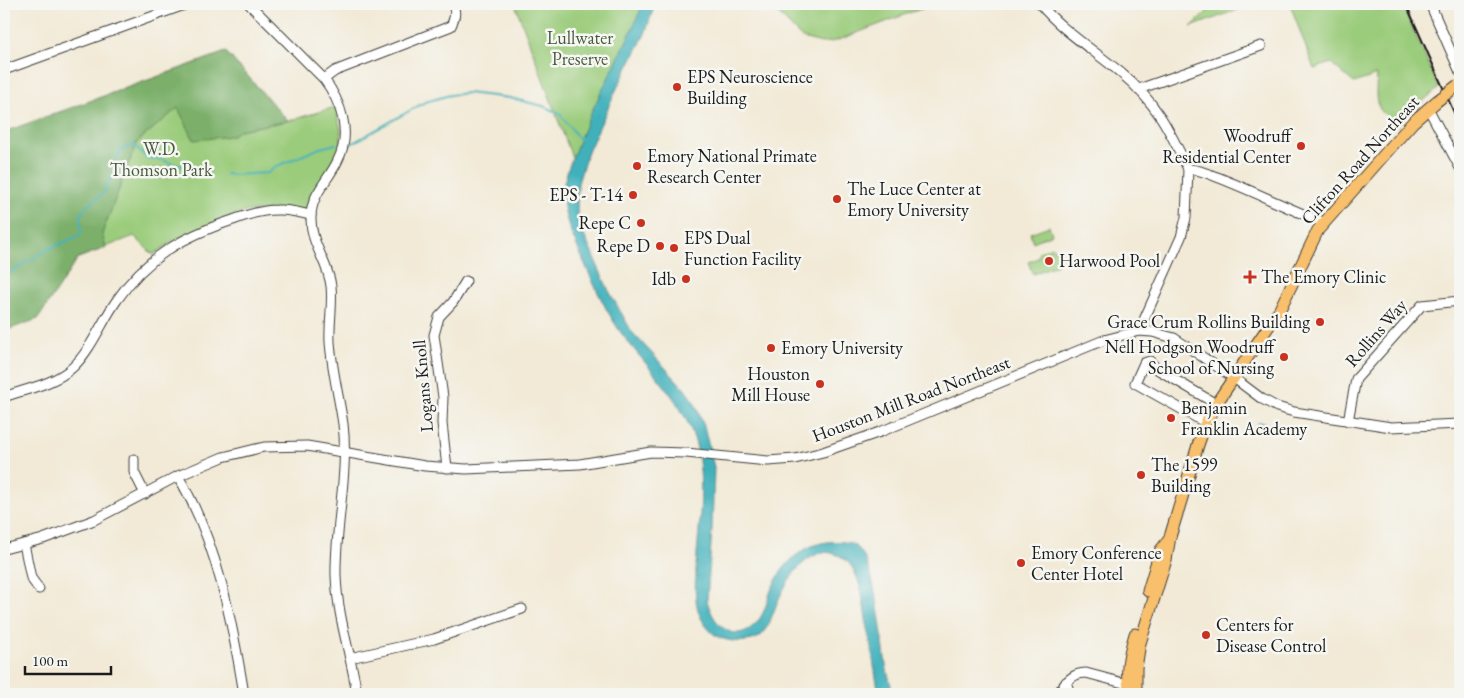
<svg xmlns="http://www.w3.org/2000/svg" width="1464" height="698" font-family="'EB Garamond',serif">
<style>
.green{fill:#9bcc7b;stroke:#5c744c}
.forest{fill:#7cb06b;stroke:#4c6644}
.water{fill:#41b1bb;stroke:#2e666c}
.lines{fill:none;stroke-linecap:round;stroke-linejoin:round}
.stream{stroke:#41b1bb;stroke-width:2}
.minor-casing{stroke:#3c3b38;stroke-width:11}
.major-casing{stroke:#3c3b38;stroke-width:13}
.minor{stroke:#fff;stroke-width:9}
.major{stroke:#f8bf6c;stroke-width:11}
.rail{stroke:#1c1c1c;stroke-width:2}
.major-bridge-casing{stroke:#3c3b38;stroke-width:13;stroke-linecap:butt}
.major-bridge{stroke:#f8bf6c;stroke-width:11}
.poi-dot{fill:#c8321e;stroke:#f6f6f2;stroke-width:2}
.labels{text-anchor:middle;stroke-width:5;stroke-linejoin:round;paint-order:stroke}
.park-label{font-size:18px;fill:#485a3d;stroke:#f6f6f2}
.poi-label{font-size:18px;fill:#1c1c1c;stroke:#f6f6f2;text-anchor:start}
.street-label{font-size:18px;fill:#1c1c1c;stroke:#f6f6f2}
</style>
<rect width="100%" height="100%" fill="#f6f6f2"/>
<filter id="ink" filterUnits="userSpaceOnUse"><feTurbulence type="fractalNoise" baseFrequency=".02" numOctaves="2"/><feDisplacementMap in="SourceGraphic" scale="10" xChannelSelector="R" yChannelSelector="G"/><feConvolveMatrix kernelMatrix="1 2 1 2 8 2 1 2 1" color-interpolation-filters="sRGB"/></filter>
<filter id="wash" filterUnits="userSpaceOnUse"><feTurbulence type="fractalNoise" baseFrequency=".0096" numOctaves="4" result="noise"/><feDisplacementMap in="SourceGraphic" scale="20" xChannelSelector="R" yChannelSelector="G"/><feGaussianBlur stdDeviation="1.12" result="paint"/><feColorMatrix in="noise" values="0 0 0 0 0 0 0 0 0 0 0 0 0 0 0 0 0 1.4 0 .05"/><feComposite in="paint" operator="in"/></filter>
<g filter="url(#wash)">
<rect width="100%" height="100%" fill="#f2ead7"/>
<g class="green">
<polygon points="515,4 648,4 576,168"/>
<polygon points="769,4 937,4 909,13 836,41 822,43 802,38"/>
<polygon points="1211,4 1253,4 1191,27 1206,13"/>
<path d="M1290 4H1402L1439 88 1418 105 1397 126C1374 106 1375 105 1377 75L1354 83 1331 63 1314 69Z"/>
<polygon points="226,52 288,121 335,107 341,129 341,146 308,211 248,211 219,220 178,238 153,255 134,236 78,258 4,132"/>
<polygon points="1049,226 1052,234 1033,242 1030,233"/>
<polygon points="1052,247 1053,249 1056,248 1061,260 1059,260 1058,264 1033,274 1028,262 1038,258 1039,252"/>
</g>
<polygon class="forest" points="226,52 288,121 240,130 231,136 194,140 178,108 137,142 102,234 106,248 78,258 38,319 4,331 4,132"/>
<g class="water">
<path d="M643 4H655L645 34 617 88 587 154 578 183 577 209 580 226 587 242 609 291 632 332 684 388 694 402 704 426 714 467 712 530 707 600C713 626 736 647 758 621 765 612 767 601 771 590 785 559 809 538 844 542 849 543 854 544 858 548 876 566 882 639 886 665 888 675 891 685 893 694H879C874 669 871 644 866 619 862 596 860 562 835 554 824 550 816 554 807 560 793 571 785 585 778 601 773 612 769 629 759 637 749 644 724 642 715 635 706 628 699 617 697 606 694 592 696 578 696 565 699 527 706 474 694 438 680 396 645 366 619 330 603 306 592 280 580 253 572 235 563 216 563 195 563 180 569 166 575 151 594 100 623 54 643 4Z"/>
<path d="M1261 422 1269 425H1282L1284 429C1274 434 1266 434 1258 425V423Z"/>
</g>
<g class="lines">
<g class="stream">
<polyline points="351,144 425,102 450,95 467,93 510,98 543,106 560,114 580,140"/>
<polyline points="116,162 120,150 134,145 147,158 163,160 173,164 209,172"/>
<polyline points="226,174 232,175 268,173 275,167 320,148 336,144"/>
<polyline points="4,277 46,250 81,235 81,217 83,210 104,192 114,172"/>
</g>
</g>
</g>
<g filter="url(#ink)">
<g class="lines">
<defs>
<g id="minor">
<path d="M249 4 324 79C341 102 352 133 338 160 329 180 311 194 311 217 310 244 328 261 331 286 333 304 329 323 330 342 332 370 339 397 343 424 349 472 335 526 336 575 337 615 351 655 357 694"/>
<path d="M1040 4C1061 30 1095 51 1121 73 1156 102 1169 129 1188 169 1203 166 1299 215 1324 222"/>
<polyline points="1430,4 1460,72"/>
<polyline points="4,70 187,4"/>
<path d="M324 79 335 71 451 26C455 17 456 13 453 4"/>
<polyline points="1139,89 1261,46"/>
<polyline points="1428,108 1460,168"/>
<polyline points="1139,331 1181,237 1186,218 1188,169"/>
<path d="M4 397C26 389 55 384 73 367 91 350 102 321 117 300 146 257 184 236 233 220 246 215 262 210 277 210 288 209 300 213 311 215"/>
<polyline points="1348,421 1356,379 1422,305 1460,301"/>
<polyline points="1206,423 1135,383 1144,363 1150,361 1157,369 1216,404"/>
<polyline points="134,459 134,472 145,494"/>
<polyline points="447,468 442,423 443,397 434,335 439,317 453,302 466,281"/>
<path d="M178 476C217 541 232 621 244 694"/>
<polyline points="24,544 31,578 39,589"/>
<polyline points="4,549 43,539 94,520 178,476 223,457 264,447 307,446 425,466 466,469 580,464 651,452 686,453 768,461 795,459 823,452 880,432 1104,340 1139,331 1152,332 1174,338 1234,378 1262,399 1277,407 1294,412 1391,427 1460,424"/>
<polyline points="350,658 434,639 522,609"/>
<polyline points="1066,682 1070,694"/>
<path d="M1057 694C1065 684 1071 673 1086 673L1127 684"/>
</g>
<g id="major">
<polyline points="1148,591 1160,551 1168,541"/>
<path d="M1131 694C1124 675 1129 654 1135 634"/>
<polyline points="1134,694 1136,688 1136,668 1140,643 1166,560 1170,537 1198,445 1206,422 1216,404 1279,311 1318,230 1413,122 1437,101"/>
</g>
</defs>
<use href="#minor" class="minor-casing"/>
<use href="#major" class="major-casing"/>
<use href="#minor" class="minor"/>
<use href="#major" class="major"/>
<polyline class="rail" points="1406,4 1460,126"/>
<defs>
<polyline id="major-bridge" points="1437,101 1458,85"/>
</defs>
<use href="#major-bridge" class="major-bridge-casing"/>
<use href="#major-bridge" class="major-bridge"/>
</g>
</g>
<g class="poi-dot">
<circle cx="677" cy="87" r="5"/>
<circle cx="1301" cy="146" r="5"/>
<circle cx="637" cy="166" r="5"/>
<circle cx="633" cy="195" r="5"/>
<circle cx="837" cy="199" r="5"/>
<circle cx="641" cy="223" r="5"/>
<circle cx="660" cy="246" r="5"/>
<circle cx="674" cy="248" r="5"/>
<circle cx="1049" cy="261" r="5"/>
<path d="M1247.5 269.5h5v5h5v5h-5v5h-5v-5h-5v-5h5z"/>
<circle cx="686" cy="279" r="5"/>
<circle cx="1320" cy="322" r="5"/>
<circle cx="771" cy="348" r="5"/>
<circle cx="1284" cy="357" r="5"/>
<circle cx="820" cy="384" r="5"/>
<circle cx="1171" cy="418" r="5"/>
<circle cx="1141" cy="475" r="5"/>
<circle cx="1021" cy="563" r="5"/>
<circle cx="1206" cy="635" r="5"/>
</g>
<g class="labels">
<g class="park-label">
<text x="580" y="44">Lullwater<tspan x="580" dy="21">Preserve</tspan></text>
<text x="161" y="155">W.D.<tspan x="161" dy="21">Thomson Park</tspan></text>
</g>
<g class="poi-label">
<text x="687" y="83">EPS Neuroscience<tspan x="687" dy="21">Building</tspan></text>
<text x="1291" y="142" text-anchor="end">Woodruff<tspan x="1291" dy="21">Residential Center</tspan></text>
<text x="647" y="162">Emory National Primate<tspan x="647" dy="21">Research Center</tspan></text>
<text x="847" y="195">The Luce Center at<tspan x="847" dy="21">Emory University</tspan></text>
<text x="623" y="201" text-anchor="end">EPS - T-14</text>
<text x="631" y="229" text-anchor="end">Repe C</text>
<text x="684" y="244">EPS Dual<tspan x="684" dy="21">Function Facility</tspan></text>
<text x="650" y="252" text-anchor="end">Repe D</text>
<text x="1059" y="267">Harwood Pool</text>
<text x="1261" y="283">The Emory Clinic</text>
<text x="676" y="285" text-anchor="end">Idb</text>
<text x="1310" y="328" text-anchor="end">Grace Crum Rollins Building</text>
<text x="1274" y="353" text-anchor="end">Nell Hodgson Woodruff<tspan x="1274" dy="21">School of Nursing</tspan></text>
<text x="781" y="354">Emory University</text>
<text x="810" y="380" text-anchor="end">Houston<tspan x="810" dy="21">Mill House</tspan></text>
<text x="1181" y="414">Benjamin<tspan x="1181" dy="21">Franklin Academy</tspan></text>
<text x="1151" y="471">The 1599<tspan x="1151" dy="21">Building</tspan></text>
<text x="1031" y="559">Emory Conference<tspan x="1031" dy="21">Center Hotel</tspan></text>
<text x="1216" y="631">Centers for<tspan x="1216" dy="21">Disease Control</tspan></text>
</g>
<g class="street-label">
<text transform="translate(1360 160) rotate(-48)" y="6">Clifton Road Northeast</text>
<text transform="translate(1376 333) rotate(-49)" y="6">Rollins Way</text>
<text transform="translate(423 386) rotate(-95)" y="6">Logans Knoll</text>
<text transform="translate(911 399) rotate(-21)" y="6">Houston Mill Road Northeast</text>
</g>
</g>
<rect width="1464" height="698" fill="none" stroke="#f6f6f2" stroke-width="20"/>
<path d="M25 666v8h86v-8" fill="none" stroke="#1c1c1c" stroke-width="2.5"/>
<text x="32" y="666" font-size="15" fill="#1c1c1c" stroke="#f6f6f2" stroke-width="4" paint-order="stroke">100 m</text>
</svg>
